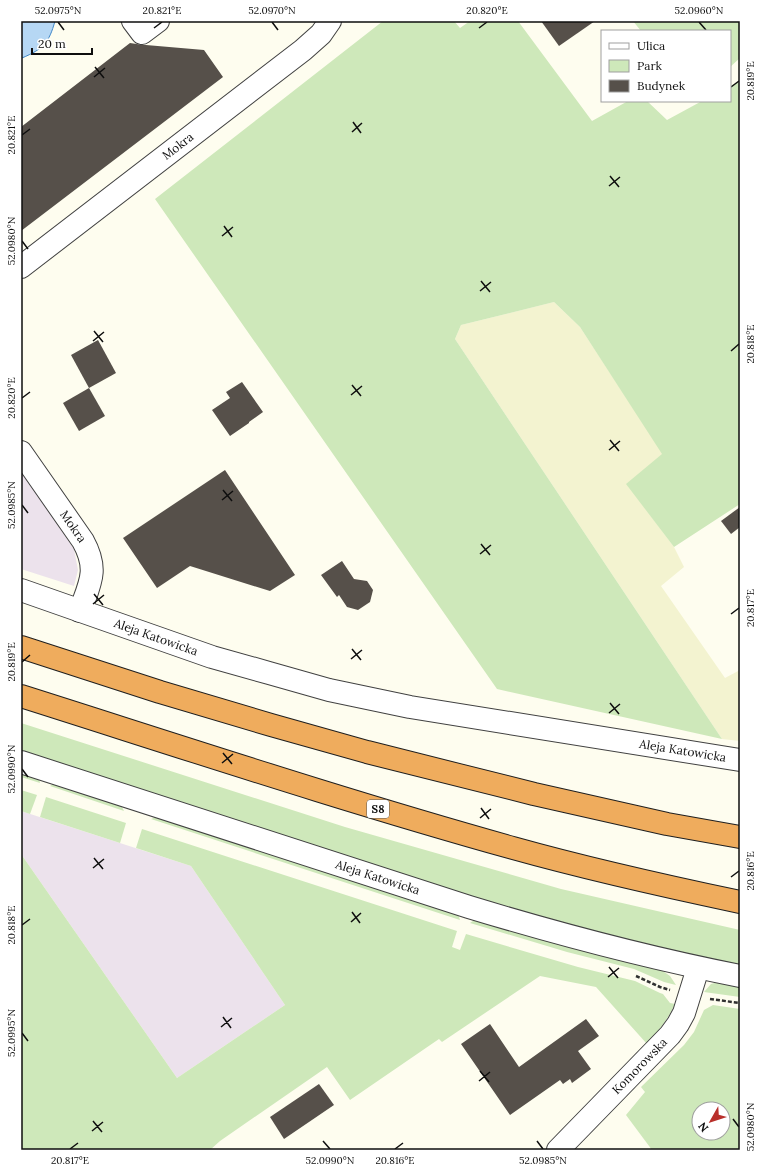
<svg xmlns="http://www.w3.org/2000/svg" width="761" height="1171" font-family="Lora,serif">
<style>
.industrial{fill:#ece2ec}
.farmland{fill:#f3f3d0}
.green{fill:#cee8ba;fill-rule:evenodd}
.water{fill:#b6d7f4;stroke:#3f86c8}
.building{fill:#56504a}
.lines{fill:none;stroke-linecap:round;stroke-linejoin:round}
.minor-casing{stroke:#414141;stroke-width:24}
.highway-casing{stroke:#1f1f1f;stroke-width:24}
.path{stroke:#303030;stroke-width:2.5;stroke-dasharray:4 2;stroke-linecap:butt}
.minor{stroke:#fff;stroke-width:22}
.highway{stroke:#efac5d;stroke-width:22}
.ticks{fill:none;stroke:#0e0e0e;stroke-width:1.5}
.labels{text-anchor:middle;stroke-width:4;stroke-linejoin:round;paint-order:stroke}
.shield{fill:#fff;stroke:#565656;stroke-width:1}
.shield-label{font-size:11px;font-weight:bold;fill:#0e0e0e}
.street-label{font-size:12px;fill:#0e0e0e;stroke:#fff}
.neatline{fill:none;stroke:#0e0e0e;stroke-width:1.5}
.ticks-label{font-size:10px;text-anchor:middle;fill:#0e0e0e}
</style>
<rect width="100%" height="100%" fill="#fefdef"/>
<g class="industrial">
<polygon points="21,472 74,549 78,570 74,586 21,569"/>
<polygon points="21,811 191,866 285,1005 177,1078 21,854"/>
</g>
<polygon class="farmland" points="554,302 580,327 663,454 627,484 674,547 684,567 661,586 725,678 740,670 740,741 722,739 455,339 461,325"/>
<g class="green">
<polygon points="383,21 454,21 460,28 470,21 518,21 592,121 628,101 647,101 667,120 702,101 730,101 730,86 740,81 740,504 674,547 626,484 662,454 580,327 554,302 461,325 455,339 722,739 497,689 155,199"/>
<polygon points="633,21 740,21 740,58 730,67 730,31 641,31"/>
<polygon points="21,723 345,827 561,889 740,930 740,966 721,963 641,943 527,914 21,751"/>
<polygon points="21,771 39,779 40,783 21,777"/>
<polygon points="55,783 120,803 124,811 50,786"/>
<polygon points="21,790 37,795 30,814 21,811"/>
<polygon points="46,797 126,823 120,843 40,817"/>
<polygon points="156,817 458,914 460,920 151,819"/>
<path d="M142 829 457 931 452 947 460 950 466 934 578 967 635 981 660 993 663 994 670 1003 675 1004C668 1019 658 1032 647 1044L596 987 540 976 442 1042 439 1039 350 1100 327 1067 220 1141 210 1150H21V854L177 1078 285 1005 191 866 136 848Z"/>
<polygon points="476,919 660,969 670,976 676,985 664,982 634,969 567,952 470,923"/>
<polygon points="718,982 740,986 740,997 704,992 711,984"/>
<path d="M713 1005 740 1009V1150H652L626 1115 645 1092 641 1087 684 1045 694 1032 704 1010ZM699 1109H723V1133H699Z"/>
</g>
<path class="water" d="M21 21H55C49 43 43 49 22 58H21Z"/>
<g class="building">
<polygon points="541,21 595,21 559,46"/>
<polygon points="130,43 143,45 146,45 204,50 223,77 21,231 21,127"/>
<polygon points="98,340 116,373 89,388 71,355"/>
<polygon points="242,382 263,412 249,422 249,423 230,436 212,410 230,398 226,392"/>
<polygon points="89,388 105,416 79,431 63,403"/>
<polygon points="225,470 295,575 270,591 190,566 157,588 123,538"/>
<polygon points="740,507 740,527 731,534 721,521"/>
<polygon points="342,561 354,579 367,581 373,590 370,602 358,610 347,607 339,595 337,597 321,575"/>
<polygon points="586,1019 599,1036 578,1051 591,1069 572,1083 570,1079 563,1084 560,1080 510,1115 461,1044 490,1024 519,1067"/>
<polygon points="319,1084 334,1105 284,1139 270,1117"/>
</g>
<g class="lines">
<defs>
<g id="minor">
<polyline points="133,21 142,33 158,21"/>
<path id="s1" d="M21 267 303 50 321 34 330 21"/>
<path id="s2" d="M21 452 83 541C99 570 90 583 80 611"/>
<path id="s3" d="M21 590 212 657 269 673 329 690 410 707 740 760"/>
<path id="s4" d="M21 762 469 907C558 934 649 958 740 976"/>
<path id="s5" d="M558 1150 670 1035 678 1024 684 1013 698 968"/>
</g>
<g id="highway">
<polyline points="21,647 160,692 271,725 367,752 534,794 667,824 740,837"/>
<path d="M21 696C185 748 348 802 513 848 588 869 664 886 740 902"/>
</g>
</defs>
<use href="#minor" class="minor-casing"/>
<use href="#highway" class="highway-casing"/>
<g class="path">
<polyline points="636,976 660,987 670,990"/>
<polyline points="710,999 740,1003"/>
</g>
<use href="#minor" class="minor"/>
<use href="#highway" class="highway"/>
</g>
<path class="ticks" d="M58 22 64 30M272 22 278 30M699 22 706 30M154 28 162 22M479 28 487 22M95 67 104 78M94 77 105 68M731 87 739 81M353 122 361 133M352 132 362 123M22 135 30 129M610 176 619 187M609 186 620 177M224 226 232 237M222 236 233 227M22 241 28 249M481 281 490 292M480 291 491 282M94 331 103 342M93 341 104 332M731 351 739 344M352 385 361 396M351 395 362 386M22 398 30 392M610 440 619 451M609 450 620 441M223 490 232 501M222 500 233 491M22 505 28 513M481 544 490 555M480 554 491 545M94 594 103 605M93 604 104 595M731 614 739 608M352 649 361 660M351 659 362 650M22 662 30 655M610 703 619 714M609 713 620 704M223 753 232 764M222 763 233 754M22 769 28 777M481 808 489 819M480 818 491 809M94 858 103 869M93 868 104 859M731 877 739 871M352 912 360 923M351 922 361 913M22 925 30 919M609 967 618 978M608 977 619 968M223 1017 231 1028M221 1027 232 1018M22 1033 28 1041M480 1071 489 1082M479 1081 490 1072M733 1119 739 1127M93 1121 102 1132M92 1131 103 1122M323 1141 330 1149M537 1141 543 1149M70 1149 78 1143M395 1149 403 1143"/>
<g class="labels">
<rect class="shield" x="367" y="800" width="22" height="18" rx="3"/>
<g class="shield-label">
<text x="378" y="813">S8</text>
</g>
<g class="street-label">
<text dy="4" stroke="none"><textPath href="#s1" startOffset="198">Mokra</textPath></text>
<text dy="4" stroke="none"><textPath href="#s2" startOffset="91">Mokra</textPath></text>
<text dy="4" stroke="none"><textPath href="#s3" startOffset="143">Aleja Katowicka</textPath></text>
<text dy="4" stroke="none"><textPath href="#s3" startOffset="683">Aleja Katowicka</textPath></text>
<text dy="4" stroke="none"><textPath href="#s4" startOffset="375">Aleja Katowicka</textPath></text>
<text dy="4" stroke="none"><textPath href="#s5" startOffset="117">Komorowska</textPath></text>
</g>
</g>
<rect width="761" height="1171" fill="none" stroke="#ffffff" stroke-width="44"/>
<rect x="601" y="30" width="130" height="72" fill="#ffffff" stroke="#9f9f9f"/>
<rect x="609" y="43" width="20" height="6" fill="#ffffff" stroke="#9f9f9f"/>
<text x="637" y="50" font-size="12" fill="#0e0e0e">Ulica</text>
<rect x="609" y="60" width="20" height="12" fill="#cee8ba" stroke="#9f9f9f"/>
<text x="637" y="70" font-size="12" fill="#0e0e0e">Park</text>
<rect x="609" y="80" width="20" height="12" fill="#56504a" stroke="#9f9f9f"/>
<text x="637" y="90" font-size="12" fill="#0e0e0e">Budynek</text>
<g transform="translate(711 1121) rotate(231)"><circle r="19" fill="#ffffff" stroke="#9f9f9f"/>
<path d="M0-3L7 15L0 10L-7 15Z" fill="#b9302b"/>
<text y="-6" font-size="11" font-weight="bold" text-anchor="middle" fill="#0e0e0e">N</text>
</g>
<path d="M32 48v6h60v-6" fill="none" stroke="#0e0e0e" stroke-width="2"/>
<text x="38" y="48" font-size="12" fill="#0e0e0e" stroke="#ffffff" stroke-width="3" paint-order="stroke">20 m</text>
<rect x="22" y="22" width="717" height="1127" class="neatline"/>
<g class="ticks-label">
<text x="58" y="14">52.0975°N</text>
<text x="162" y="14">20.821°E</text>
<text x="272" y="14">52.0970°N</text>
<text x="487" y="14">20.820°E</text>
<text x="699" y="14">52.0960°N</text>
<text transform="translate(750 81) rotate(-90)" y="4">20.819°E</text>
<text transform="translate(11 135) rotate(-90)" y="4">20.821°E</text>
<text transform="translate(11 241) rotate(-90)" y="4">52.0980°N</text>
<text transform="translate(750 344) rotate(-90)" y="4">20.818°E</text>
<text transform="translate(11 398) rotate(-90)" y="4">20.820°E</text>
<text transform="translate(11 505) rotate(-90)" y="4">52.0985°N</text>
<text transform="translate(750 608) rotate(-90)" y="4">20.817°E</text>
<text transform="translate(11 662) rotate(-90)" y="4">20.819°E</text>
<text transform="translate(11 769) rotate(-90)" y="4">52.0990°N</text>
<text transform="translate(750 871) rotate(-90)" y="4">20.816°E</text>
<text transform="translate(11 925) rotate(-90)" y="4">20.818°E</text>
<text transform="translate(11 1033) rotate(-90)" y="4">52.0995°N</text>
<text transform="translate(750 1127) rotate(-90)" y="4">52.0980°N</text>
<text x="70" y="1164">20.817°E</text>
<text x="330" y="1164">52.0990°N</text>
<text x="395" y="1164">20.816°E</text>
<text x="543" y="1164">52.0985°N</text>
</g>
</svg>
